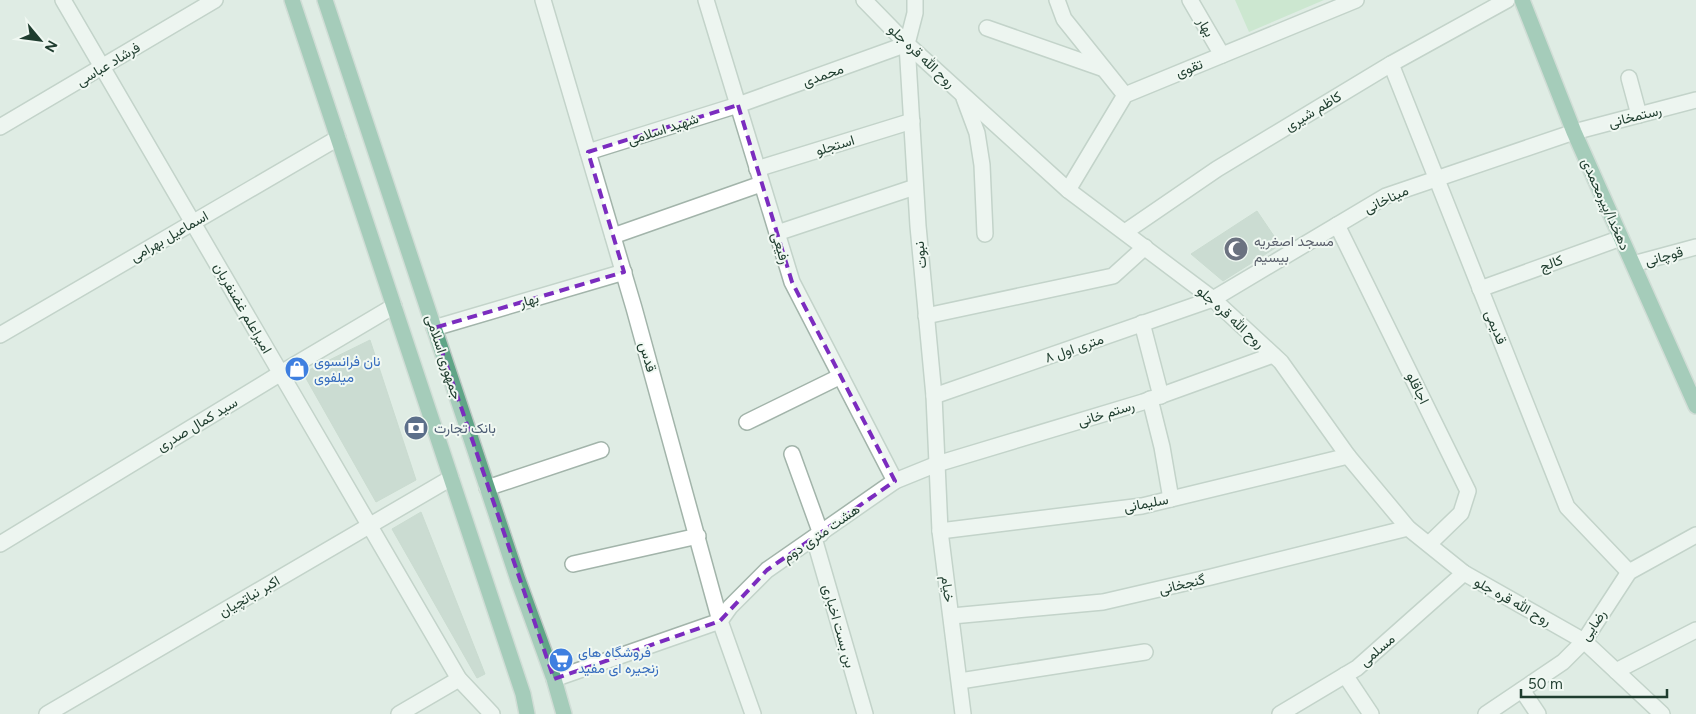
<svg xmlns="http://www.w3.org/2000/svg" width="1696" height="714" font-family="Figtree,Vazirmatn,sans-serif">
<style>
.green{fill:#b6dfb9}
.building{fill:#b4c7bc;stroke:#b1c6b9}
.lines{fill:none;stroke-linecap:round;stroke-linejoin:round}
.minor-casing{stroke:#a2b4aa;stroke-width:18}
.major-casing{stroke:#c0c9c5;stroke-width:18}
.minor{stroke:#fff;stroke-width:15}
.major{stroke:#60a587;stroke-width:15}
.marked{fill:none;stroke:#7b2cbf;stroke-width:4;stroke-dasharray:10 6;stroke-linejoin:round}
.labels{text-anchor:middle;stroke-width:4;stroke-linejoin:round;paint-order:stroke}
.street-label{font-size:14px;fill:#1f3d2f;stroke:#f0f8f2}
.worship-label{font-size:14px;fill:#5b616d;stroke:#f0f8f2;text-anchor:start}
.shop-label{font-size:14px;fill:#366cbe;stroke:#f0f8f2;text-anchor:start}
.service-label{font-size:14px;fill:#4e5e75;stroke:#f0f8f2;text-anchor:start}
</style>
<rect width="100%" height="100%" fill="#dfece4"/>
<polygon class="green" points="1235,0 1324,0 1249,32"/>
<g class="building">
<polygon points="1257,211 1280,245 1223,281 1191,254"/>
<polygon points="370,340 416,480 376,502 303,373"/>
<polygon points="421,512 485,674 477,678 392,529"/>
</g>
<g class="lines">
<defs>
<g id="minor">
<polyline points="63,0 459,679 492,714"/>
<polyline points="543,0 634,308 720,621 753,714"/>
<polyline points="706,0 792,282 895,481"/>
<polyline points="864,0 907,44 1068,190 1213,299 1281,362 1348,456 1408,528 1464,573 1584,641 1662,714"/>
<polyline points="915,0 915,13 907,44 918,226 934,396 940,531 963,714"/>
<polyline points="1057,0 1064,19 1125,95"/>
<polyline points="1190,0 1222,55"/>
<polyline points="987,28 1104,69"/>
<polyline points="1391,64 1567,507 1629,572"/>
<polyline points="1629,78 1639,115"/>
<polyline points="964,98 977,133 982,165 985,234"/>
<polyline points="0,127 215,0"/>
<polyline points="588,152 738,105 907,44"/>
<polyline points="757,169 912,121"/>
<polyline points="1068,190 1125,95 1356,0"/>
<polyline points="1337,225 1468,491 1461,513 1429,544"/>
<polyline points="1125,232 1217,169 1391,64 1507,0"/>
<polyline points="777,233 915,187"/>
<polyline points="613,236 761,184"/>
<polyline points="1633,264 1696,247"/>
<polyline points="1480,289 1621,238"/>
<polyline points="926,316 1113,276 1145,247"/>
<polyline points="1142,323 1161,396"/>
<polyline points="434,328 624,272"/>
<polyline points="0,335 338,138"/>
<polyline points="934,396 1213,299 1386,196 1574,132 1696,100"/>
<polyline points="1150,399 1162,447 1171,499"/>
<polyline points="747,422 841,376"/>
<polyline points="792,454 821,534"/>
<polyline points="487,488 601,450"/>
<polyline points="940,531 1142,506 1348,456"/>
<polyline points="814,538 865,714"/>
<polyline points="0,544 281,373 394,306"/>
<polyline points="573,564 698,536"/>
<polyline points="952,616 1103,602 1211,577 1408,528"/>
<polyline points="1616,671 1696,630"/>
<polyline points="1345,675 1371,714"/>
<polyline points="554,679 720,621 730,607 767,570 895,481 937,464 1143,402 1273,355"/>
<polyline points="960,681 1145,652"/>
<polyline points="1522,690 1538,714"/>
<polyline points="47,714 451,478"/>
<polyline points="399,714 459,679"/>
<polyline points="1280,714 1357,668 1464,573"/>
<polyline points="1486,714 1563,662 1584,641 1629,572 1696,535"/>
</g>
<g id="major">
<polyline points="292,0 523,694 527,714"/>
<polyline points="325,0 518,580 554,679 564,714"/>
<polyline points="1522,0 1574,132 1696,406"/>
</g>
</defs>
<use href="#minor" class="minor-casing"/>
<use href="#major" class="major-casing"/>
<use href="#minor" class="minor"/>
<use href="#major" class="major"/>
</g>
<path d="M0 0H1696V714H0ZM738 105 792 282 895 481 767 570 720 621 554 679 434 328 624 272 588 152Z" fill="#dfece4" fill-opacity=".55" fill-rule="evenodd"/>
<path class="marked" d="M738 105 792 282 895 481 767 570 720 621 554 679 434 328 624 272 588 152Z"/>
<defs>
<symbol id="mosque-disc" viewBox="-11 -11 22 22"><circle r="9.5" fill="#6b7280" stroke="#f0f8f2"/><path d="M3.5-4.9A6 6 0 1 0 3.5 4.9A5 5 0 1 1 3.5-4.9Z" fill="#fff"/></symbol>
<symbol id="shop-disc" viewBox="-11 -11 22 22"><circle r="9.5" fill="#3f7fe0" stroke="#f0f8f2"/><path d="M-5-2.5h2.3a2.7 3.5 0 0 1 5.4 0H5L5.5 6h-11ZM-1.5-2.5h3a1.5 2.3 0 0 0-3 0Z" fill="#fff"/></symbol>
<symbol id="bank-disc" viewBox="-11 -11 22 22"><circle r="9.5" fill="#5c6f8a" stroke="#f0f8f2"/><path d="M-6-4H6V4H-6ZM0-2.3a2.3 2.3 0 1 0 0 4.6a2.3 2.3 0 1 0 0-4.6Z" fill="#fff"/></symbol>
<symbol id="supermarket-disc" viewBox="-11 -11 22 22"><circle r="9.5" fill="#3f7fe0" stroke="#f0f8f2"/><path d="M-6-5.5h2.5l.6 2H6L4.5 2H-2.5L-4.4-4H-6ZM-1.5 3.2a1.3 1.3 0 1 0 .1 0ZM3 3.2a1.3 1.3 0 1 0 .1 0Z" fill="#fff"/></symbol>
</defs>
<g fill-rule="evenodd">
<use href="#mosque-disc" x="1222" y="235" width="28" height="28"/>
<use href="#shop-disc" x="283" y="355" width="28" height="28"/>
<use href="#bank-disc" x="402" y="414" width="28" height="28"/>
<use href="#supermarket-disc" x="547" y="646" width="28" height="28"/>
</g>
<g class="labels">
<g class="street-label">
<text transform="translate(1206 27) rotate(60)" y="5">بهار</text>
<text transform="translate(922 56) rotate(43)" y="5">روح الله قره جلو</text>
<text transform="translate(108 64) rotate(-31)" y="5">فرشاد عباسی</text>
<text transform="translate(1189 68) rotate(-22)" y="5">تقوی</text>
<text transform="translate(823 75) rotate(-20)" y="5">محمدی</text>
<text transform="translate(1313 111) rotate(-31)" y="5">کاظم شیری</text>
<text transform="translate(1635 116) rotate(-14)" y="5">رستمخانی</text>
<text transform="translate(663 129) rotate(-18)" y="5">شهید اسلامی</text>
<text transform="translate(835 145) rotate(-17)" y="5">استجلو</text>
<text transform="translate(1386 199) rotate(-25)" y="5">میناخانی</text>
<text transform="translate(1606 204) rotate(66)" y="5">دهخدا/پیرمحمدی</text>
<text transform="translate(169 236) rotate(-30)" y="5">اسماعیل بهرامی</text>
<text transform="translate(781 248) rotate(73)" y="5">رفیعی</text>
<text transform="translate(920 255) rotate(-96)" y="5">نبوت</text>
<text transform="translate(1664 256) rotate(-15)" y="5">قوچانی</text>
<text transform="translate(1551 263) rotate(-20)" y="5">کالج</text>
<text transform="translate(529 300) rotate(-16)" y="5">بهار</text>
<text transform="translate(243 308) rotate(60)" y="5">امیراعلم غضنفریان</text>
<text transform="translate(1231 317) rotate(42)" y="5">روح الله قره جلو</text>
<text transform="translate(1496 327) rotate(68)" y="5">قدیمی</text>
<text transform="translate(1074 348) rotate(-19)" y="5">۸ متری اول</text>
<text transform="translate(444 357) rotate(72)" y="5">جمهوری اسلامی</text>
<text transform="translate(648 357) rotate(74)" y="5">قدس</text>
<text transform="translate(1418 388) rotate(64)" y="5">اجاقلو</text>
<text transform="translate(1106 413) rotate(-17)" y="5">رستم خانی</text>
<text transform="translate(197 424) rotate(-31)" y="5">سید کمال صدری</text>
<text transform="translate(1146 503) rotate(-11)" y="5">سلیمانی</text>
<text transform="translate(821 533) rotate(-35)" y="5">هشت متری دوم</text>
<text transform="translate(1182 584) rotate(-13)" y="5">گنجخانی</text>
<text transform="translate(948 589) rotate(82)" y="5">خیام</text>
<text transform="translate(249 596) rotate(-30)" y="5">اکبر نباتچیان</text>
<text transform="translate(1513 601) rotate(29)" y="5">روح الله قره جلو</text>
<text transform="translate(1593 625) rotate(-56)" y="5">رضایی</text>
<text transform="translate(839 626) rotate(74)" y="5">بن بست اخباری</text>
<text transform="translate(1377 650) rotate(-41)" y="5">مسلمی</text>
</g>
<g class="worship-label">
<text x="1254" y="246">مسجد اصغریه<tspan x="1254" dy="16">بیسیم</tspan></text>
</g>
<g class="shop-label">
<text x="314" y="366">نان فرانسوی<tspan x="314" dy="16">میلفوی</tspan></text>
<text x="578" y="657">فروشگاه های<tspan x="578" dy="16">زنجیره ای مفید</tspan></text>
</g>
<g class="service-label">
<text x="434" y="433">بانک تجارت</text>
</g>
</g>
<g transform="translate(40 40) rotate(119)" stroke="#f0f8f2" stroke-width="4" paint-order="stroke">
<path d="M0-4L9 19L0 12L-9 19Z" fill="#1f3d2f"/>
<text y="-8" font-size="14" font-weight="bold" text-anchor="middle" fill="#1f3d2f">N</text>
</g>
<path d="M1521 689v8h146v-8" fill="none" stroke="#1f3d2f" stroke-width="2.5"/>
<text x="1528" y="689" font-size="15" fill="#1f3d2f" stroke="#f0f8f2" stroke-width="4" paint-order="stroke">50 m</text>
</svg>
